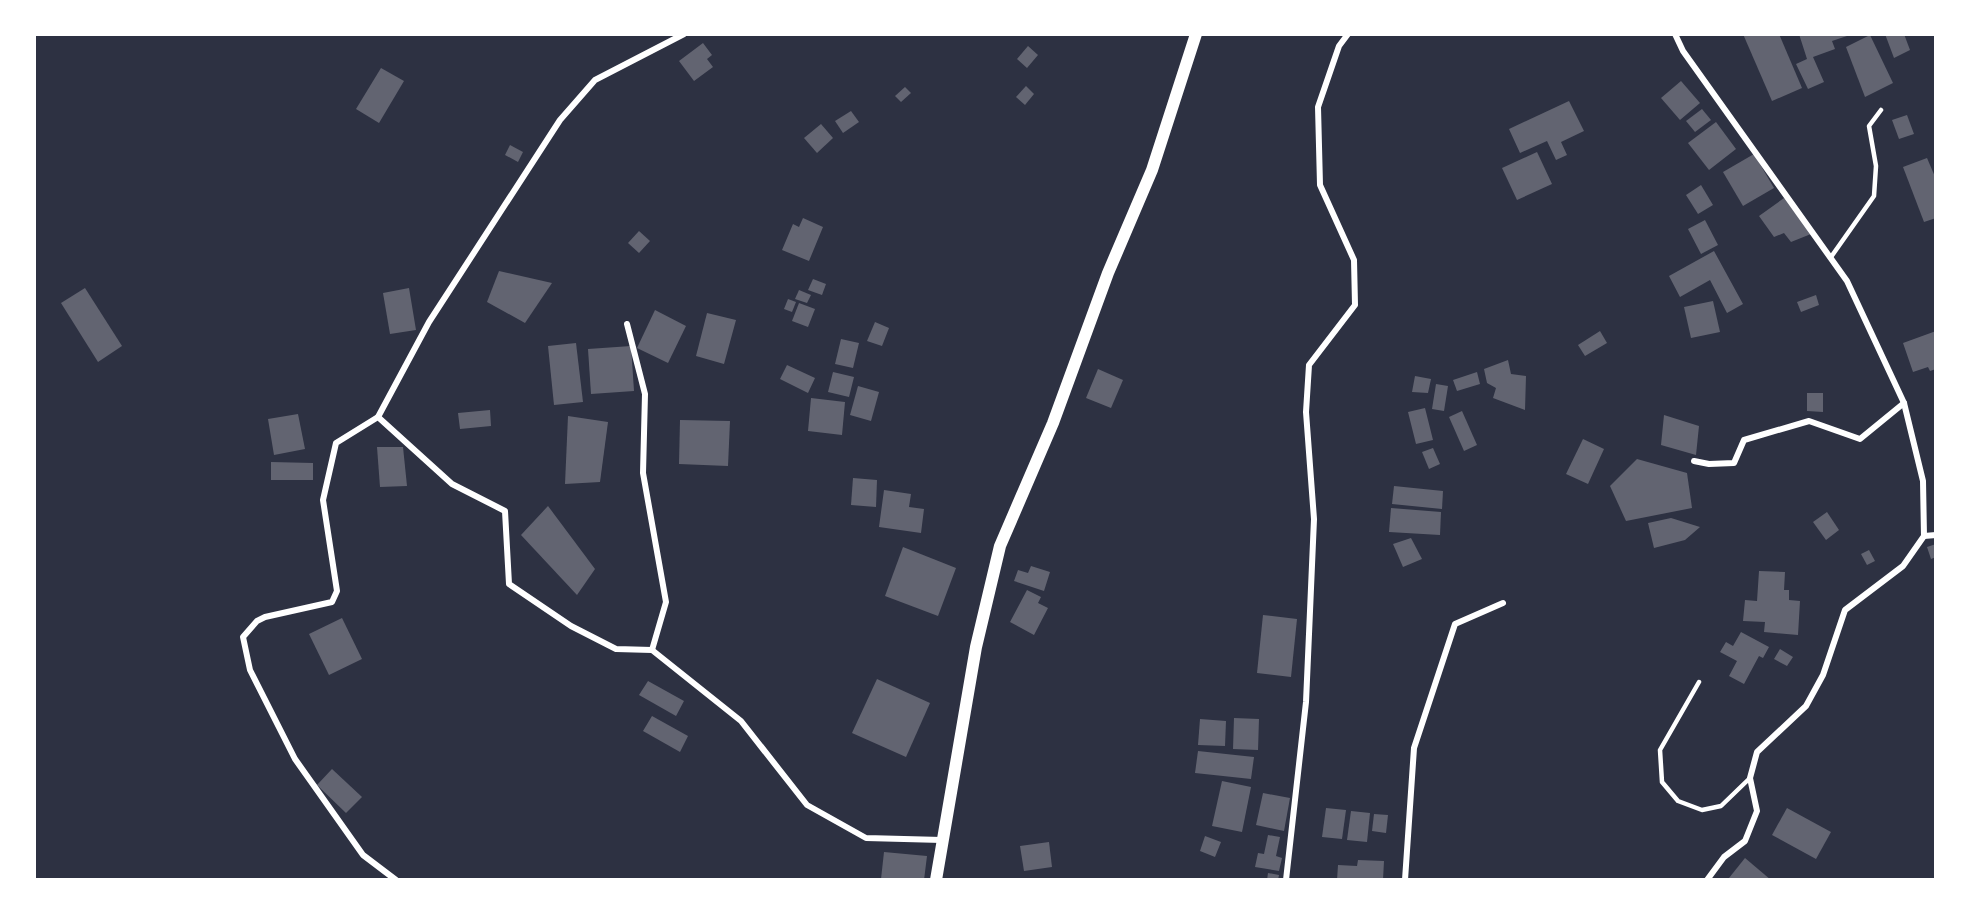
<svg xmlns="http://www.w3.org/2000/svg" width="1970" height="914" font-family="'Open Sans',sans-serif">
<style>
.building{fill:#626471}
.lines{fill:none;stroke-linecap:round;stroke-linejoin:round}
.service{stroke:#fff;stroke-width:4.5}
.minor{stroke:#fff;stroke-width:6}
.secondary{stroke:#fff;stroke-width:12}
</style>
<rect width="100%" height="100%" fill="#2d3142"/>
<g class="building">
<polygon points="1743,34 1779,34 1802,88 1772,101"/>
<polygon points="1799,34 1850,35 1832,41 1835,49 1813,57 1824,82 1808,89 1796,64 1807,59"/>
<polygon points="1885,34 1904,34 1910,50 1894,58"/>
<polygon points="1870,35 1893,83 1865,97 1846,47"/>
<polygon points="703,43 712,55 707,59 713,67 694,81 679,61"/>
<polygon points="1028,46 1038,55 1027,68 1017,59"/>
<polygon points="381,68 404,81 379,123 356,109"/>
<polygon points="1681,81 1700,103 1680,120 1661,98"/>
<polygon points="1026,86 1034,94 1025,105 1016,97"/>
<polygon points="905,87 911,93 901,102 895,96"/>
<polygon points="1569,101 1584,131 1561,142 1567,155 1556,160 1547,141 1520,153 1509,129"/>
<polygon points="1702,109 1711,120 1695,132 1686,121"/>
<polygon points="851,111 859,122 843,133 835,121"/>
<polygon points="1907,115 1914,134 1899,139 1892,120"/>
<polygon points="1716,122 1736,149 1709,170 1688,143"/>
<polygon points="821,124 833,138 817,153 804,138"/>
<polygon points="510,145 523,152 518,162 505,155"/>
<polygon points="1537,152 1552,184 1517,200 1502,168"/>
<polygon points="1754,154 1774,188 1743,206 1723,172"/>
<polygon points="1927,158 1936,179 1936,218 1924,222 1903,167"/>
<polygon points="1701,185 1713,205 1698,214 1686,195"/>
<polygon points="1784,198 1811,234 1791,242 1784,233 1774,237 1759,216"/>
<polygon points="803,218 823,227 809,261 782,250 793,224 799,227"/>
<polygon points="1705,220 1718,245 1701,254 1688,229"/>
<polygon points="639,231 650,241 639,253 628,243"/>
<polygon points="1714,251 1743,304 1727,313 1710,280 1680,297 1669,276"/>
<polygon points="499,271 552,283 525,323 487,302"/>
<polygon points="813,279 826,284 822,295 808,290"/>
<polygon points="85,288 122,346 98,362 61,303"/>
<polygon points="409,288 416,330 390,334 383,293"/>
<polygon points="799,290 811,295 807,303 795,299"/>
<polygon points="1816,295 1819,305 1801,312 1797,302"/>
<polygon points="788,299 796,302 792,312 784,309"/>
<polygon points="1713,301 1720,332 1691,338 1684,307"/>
<polygon points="799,303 815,309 808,327 792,321"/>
<polygon points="655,310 686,326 668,363 637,348"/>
<polygon points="707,313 736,320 724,364 696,356"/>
<polygon points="875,322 889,328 882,346 867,341"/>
<polygon points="1600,331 1607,343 1585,356 1578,345"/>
<polygon points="1936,331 1936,369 1930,371 1928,367 1913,372 1903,343"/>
<polygon points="841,339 859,343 853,368 835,364"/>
<polygon points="576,343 583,402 554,405 548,346"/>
<polygon points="631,346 634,391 591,394 588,349"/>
<polygon points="1508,360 1511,374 1526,376 1525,410 1493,398 1496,388 1487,383 1484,369"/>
<polygon points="787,365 815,378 808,393 780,379"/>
<polygon points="1098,369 1123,380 1111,408 1086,398"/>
<polygon points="833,372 854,377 849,397 828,392"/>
<polygon points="1477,372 1480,384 1457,391 1453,380"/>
<polygon points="1415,376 1431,379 1428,393 1412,392"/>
<polygon points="1436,384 1448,386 1444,411 1432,409"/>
<polygon points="858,386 879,392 871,421 850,415"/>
<polygon points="1807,393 1823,393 1823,412 1807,411"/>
<polygon points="811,398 845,402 842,435 808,431"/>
<polygon points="1425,408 1433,440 1416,444 1408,412"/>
<polygon points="490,410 491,426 460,429 458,413"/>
<polygon points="1462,411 1477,445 1464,451 1449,417"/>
<polygon points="298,414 305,449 274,455 268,419"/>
<polygon points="1664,415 1699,426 1696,455 1661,445"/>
<polygon points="568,416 608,422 600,482 565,484"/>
<polygon points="680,420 730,421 728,466 679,464"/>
<polygon points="1583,439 1604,449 1588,484 1566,474"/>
<polygon points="377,447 403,447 407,486 380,487"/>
<polygon points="1433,448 1440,464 1429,469 1422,452"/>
<polygon points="1637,459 1687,473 1692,508 1626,521 1610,486"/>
<polygon points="271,462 313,463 313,480 271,480"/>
<polygon points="853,478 877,480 876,507 851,505"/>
<polygon points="1394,486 1443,491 1442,509 1392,504"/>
<polygon points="884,490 911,494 909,507 924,509 921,533 879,527"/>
<polygon points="548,506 595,569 577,595 521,535"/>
<polygon points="1391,508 1441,512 1440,535 1389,532"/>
<polygon points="1827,512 1839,530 1826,540 1813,522"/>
<polygon points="1671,518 1700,527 1685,540 1654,548 1648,523"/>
<polygon points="1411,538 1422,559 1403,567 1393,544"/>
<polygon points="1936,544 1936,557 1931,559 1927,547"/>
<polygon points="903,547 956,568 938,616 885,596"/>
<polygon points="1869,550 1875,561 1867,565 1861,554"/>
<polygon points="1031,566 1050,572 1044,591 1014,581 1018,570 1028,573"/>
<polygon points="1759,571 1785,572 1784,590 1789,590 1789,600 1800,601 1798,635 1764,632 1765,622 1743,621 1745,600 1757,601"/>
<polygon points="1027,590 1041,597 1038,603 1048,608 1034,635 1010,622"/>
<polygon points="1263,615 1297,619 1291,677 1257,673"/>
<polygon points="342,618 362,659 329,675 309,634"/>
<polygon points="1741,632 1769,647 1763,658 1759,656 1744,684 1729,676 1737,661 1720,652 1726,642 1733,646"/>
<polygon points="1780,649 1793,657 1787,666 1774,659"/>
<polygon points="877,679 930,703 906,757 852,733"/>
<polygon points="648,681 684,701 676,716 639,695"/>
<polygon points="652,716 688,736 680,752 643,731"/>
<polygon points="1234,718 1259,719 1258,750 1233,749"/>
<polygon points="1200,719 1226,721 1225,746 1198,745"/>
<polygon points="1198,751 1254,757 1251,779 1195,773"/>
<polygon points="332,769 362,797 346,813 317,785"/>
<polygon points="1222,781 1251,787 1242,832 1212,826"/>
<polygon points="1263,793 1290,798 1284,831 1256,825"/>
<polygon points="1326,808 1346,810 1342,839 1322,837"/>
<polygon points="1787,808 1831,832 1816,859 1772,835"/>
<polygon points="1351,811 1370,813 1367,842 1347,840"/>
<polygon points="1374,814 1388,815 1386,833 1372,831"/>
<polygon points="1268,835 1280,837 1276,856 1282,858 1279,871 1255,867 1258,853 1264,854"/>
<polygon points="1205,836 1221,842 1215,857 1200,851"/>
<polygon points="1049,842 1052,867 1024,871 1020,846"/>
<polygon points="884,852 927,856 924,880 881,879"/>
<polygon points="1745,858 1771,880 1729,878"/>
<polygon points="1358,860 1384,861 1383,880 1337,880 1338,865 1357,866"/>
<polygon points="1268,873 1279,875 1278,880 1267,880"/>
</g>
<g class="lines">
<g class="service">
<polyline points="1831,257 1874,196 1876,166 1869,126 1881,110"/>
<polyline points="1699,682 1660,750 1662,782 1678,801 1702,810 1721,806 1750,778"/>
</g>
<g class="minor">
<polyline points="1675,34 1683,51 1847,281 1904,403 1923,481 1924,536 1903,566 1845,610 1823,675 1806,706 1757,752 1750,778 1757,811 1745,841 1724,857 1707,880"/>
<polyline points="627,324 645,394 643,473 666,602 652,650"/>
<polyline points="378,417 429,322 560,120 595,80 684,34"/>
<polyline points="1694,461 1709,464 1734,463 1744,440 1809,421 1860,439 1904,403"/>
<polyline points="1924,536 1936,535"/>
<polyline points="396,880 363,855 295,759 250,670 243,637 257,621 265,617 332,602 337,591 323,500 336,443 378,417 452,484 505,511 509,584 571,626 616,649 652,650 741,721 807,805 866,838 942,840"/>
<polyline points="1286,880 1306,702 1309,634 1314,519 1306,412 1309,365 1355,305 1354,260 1320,185 1318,107 1339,46 1348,34"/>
<polyline points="1405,880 1414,748 1455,624 1503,603"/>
</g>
<polyline class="secondary" points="936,880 976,647 1000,546 1053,423 1108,273 1152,170 1196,34"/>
</g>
<rect width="1970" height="914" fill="none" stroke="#ffffff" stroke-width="72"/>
</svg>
